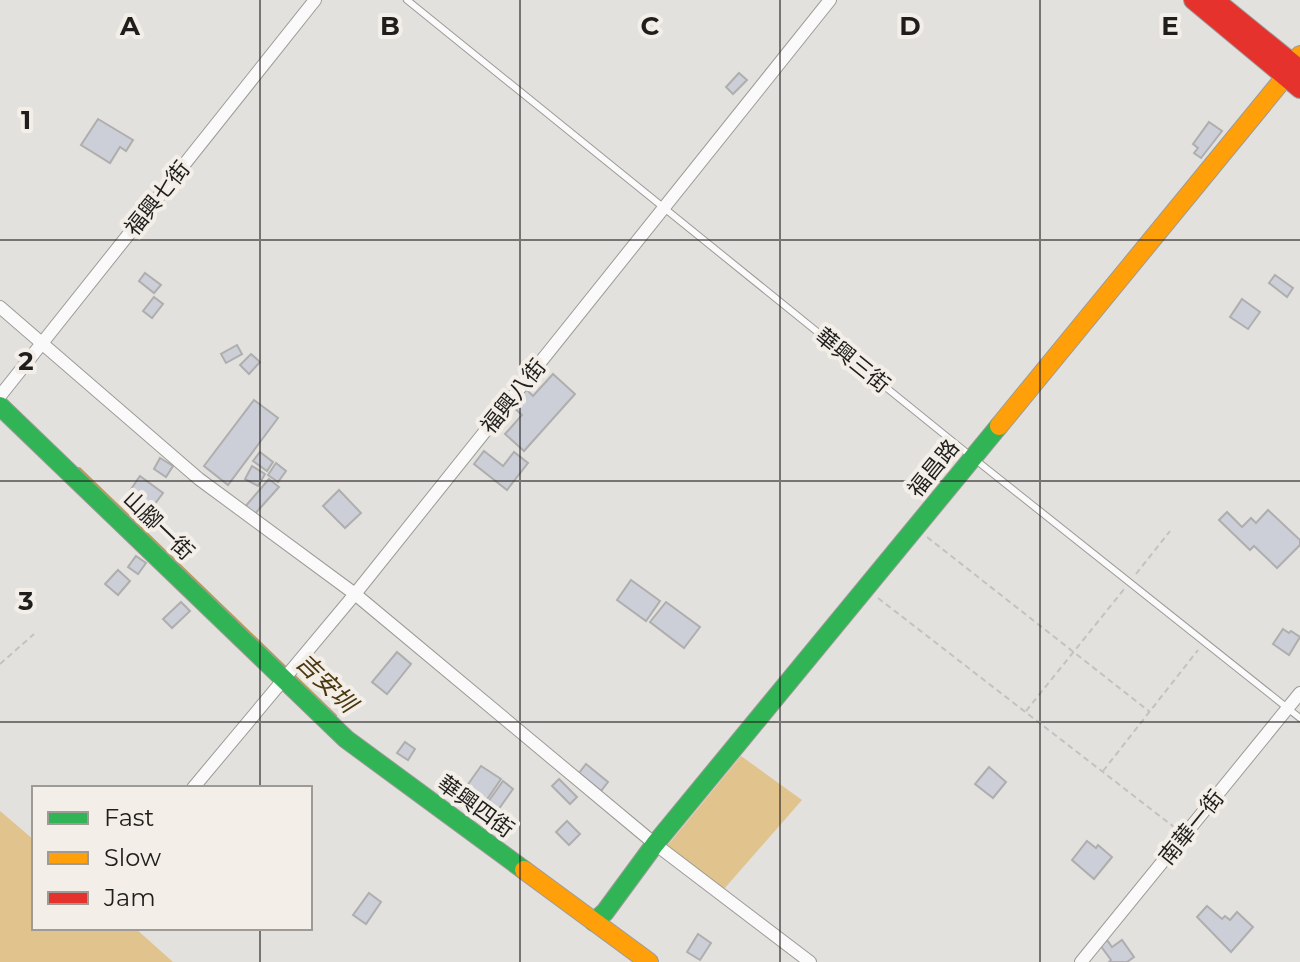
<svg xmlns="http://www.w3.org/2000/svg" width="1300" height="962" font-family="Montserrat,'Noto Sans TC',sans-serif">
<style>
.forest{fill:#e0c38d}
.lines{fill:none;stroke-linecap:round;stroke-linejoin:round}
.stream{stroke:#bd9b4a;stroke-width:4}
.building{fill:#cccfd7;stroke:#afaeae;stroke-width:2}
.lane-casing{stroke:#9c9b98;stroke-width:8}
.street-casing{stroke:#9c9b98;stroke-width:14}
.fast-casing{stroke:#9c9b98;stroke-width:20}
.slow-casing{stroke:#9c9b98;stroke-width:20}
.jam-casing{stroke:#9c9b98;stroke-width:20}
.path{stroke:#c4c2c1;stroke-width:2;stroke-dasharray:6 4;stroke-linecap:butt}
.lane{stroke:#fbfafa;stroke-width:6}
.street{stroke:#fbfafa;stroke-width:12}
.fast{stroke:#30b455;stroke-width:18}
.slow{stroke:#ff9f0a;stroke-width:18}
.jam{stroke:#e5322d;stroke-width:18}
.grid{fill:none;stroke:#1f1e1c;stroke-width:2;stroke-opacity:0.55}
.labels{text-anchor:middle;stroke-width:8;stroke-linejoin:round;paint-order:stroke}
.street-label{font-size:22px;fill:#1f1e1c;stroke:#f3efe8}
.water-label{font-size:24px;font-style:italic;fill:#4b370e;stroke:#f3efe8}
.grid-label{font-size:26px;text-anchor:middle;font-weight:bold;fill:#1f1e1c;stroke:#f3efe8;stroke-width:8;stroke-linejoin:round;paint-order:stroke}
</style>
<rect width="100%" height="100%" fill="#e3e1de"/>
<g class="forest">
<polygon points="741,756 802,800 724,889 667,846"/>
<polygon points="0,811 34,840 34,928 135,928 173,962 0,962"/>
</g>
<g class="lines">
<polyline class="stream" points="79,469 335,716"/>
</g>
<g class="building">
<polygon points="739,73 747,80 733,94 726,87"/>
<polygon points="98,119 133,140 126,151 120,147 110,163 81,145"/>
<polygon points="1209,122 1222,131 1201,158 1194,153 1198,148 1193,144"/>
<polygon points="145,273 161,285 154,293 139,281"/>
<polygon points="1275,275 1293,288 1287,297 1269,283"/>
<polygon points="154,297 163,304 152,318 143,311"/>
<polygon points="1242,299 1260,312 1248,329 1230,317"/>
<polygon points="237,345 242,354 226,363 221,354"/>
<polygon points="251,354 260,362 249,374 240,365"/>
<polygon points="553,374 575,394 524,451 505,434 522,415 511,405 526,389 533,396"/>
<polygon points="254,400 278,418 228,485 204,466"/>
<polygon points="484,451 503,466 514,452 528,463 507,490 474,464"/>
<polygon points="260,452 273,462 267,471 253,461"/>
<polygon points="160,458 173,466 166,477 154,469"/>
<polygon points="276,463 286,471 278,482 268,475"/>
<polygon points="252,466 265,474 258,486 245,479"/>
<polygon points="140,476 163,493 151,509 129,492"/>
<polygon points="269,479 279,487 253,516 244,508"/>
<polygon points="339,490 361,513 345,528 323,506"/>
<polygon points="1268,510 1300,540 1300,545 1277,568 1254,546 1250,550 1219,520 1227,512 1242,527 1251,518 1256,523"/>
<polygon points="136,556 146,563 138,574 128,567"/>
<polygon points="118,570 130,581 118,595 105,584"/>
<polygon points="631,580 660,601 646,621 617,600"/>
<polygon points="181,602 190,611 172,628 163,619"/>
<polygon points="666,602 700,627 684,648 650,622"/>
<polygon points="1283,629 1289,633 1291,631 1300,637 1289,655 1273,644"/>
<polygon points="397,652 411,664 387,694 372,682"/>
<polygon points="405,742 415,749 408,760 397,753"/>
<polygon points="586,764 608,782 601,791 579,773"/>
<polygon points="481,766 501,779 479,811 459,797"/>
<polygon points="989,767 1006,782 993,798 975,784"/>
<polygon points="559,779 577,797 570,804 552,786"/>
<polygon points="503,781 513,789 498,810 488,802"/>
<polygon points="492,805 509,822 501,830 483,814"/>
<polygon points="567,821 580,834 569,845 556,832"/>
<polygon points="1087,841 1096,848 1098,845 1112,857 1094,879 1072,860"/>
<polygon points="369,893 381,902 366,924 353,915"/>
<polygon points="1207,906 1222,919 1225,916 1230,920 1237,912 1253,927 1231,952 1197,917"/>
<polygon points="698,934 711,943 700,960 687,952"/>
<polygon points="1107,940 1112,947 1122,940 1134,957 1127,962 1109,962 1111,960 1100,945"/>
</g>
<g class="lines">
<defs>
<polyline id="lane" points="407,0 972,457 1300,718"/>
<g id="street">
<polyline points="0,307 199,479 355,594 655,844 810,962"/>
<polyline points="0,396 315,0"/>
<polyline points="193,788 355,594 830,0"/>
<polyline points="1081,962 1300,693"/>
</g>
<g id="fast">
<polyline points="0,406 346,739 524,870"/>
<polyline points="594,922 605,912 655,844 999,426"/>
</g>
<g id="slow">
<polyline points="999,426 1285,77 1300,55"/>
<polyline points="524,870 649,962"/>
</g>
<g id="jam">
<polyline points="1193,0 1300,89"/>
<polyline points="1215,0 1300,69"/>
</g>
</defs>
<use href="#lane" class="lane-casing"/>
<use href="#street" class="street-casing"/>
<use href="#fast" class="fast-casing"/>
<use href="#slow" class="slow-casing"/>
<use href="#jam" class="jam-casing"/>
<g class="path">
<polyline points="927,537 1150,712"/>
<polyline points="1136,574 1170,531"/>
<polyline points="878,598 1174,827"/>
<polyline points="0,664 34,634"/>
<polyline points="1026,711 1125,588"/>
<polyline points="1103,771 1198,650"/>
</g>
<use href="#lane" class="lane"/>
<use href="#street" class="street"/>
<use href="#fast" class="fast"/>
<use href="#slow" class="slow"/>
<use href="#jam" class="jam"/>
</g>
<path class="grid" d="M260 0V788M520 0V962M780 0V962M1040 0V962M0 240H1300M0 481H1300M0 722H1300M260 928V962"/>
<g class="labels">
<g class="street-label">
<text transform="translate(157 198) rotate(-51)" y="8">福興七街</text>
<text transform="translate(853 360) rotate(39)" y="8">華興三街</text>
<text transform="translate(513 396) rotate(-51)" y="8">福興八街</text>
<text transform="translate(933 468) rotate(-51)" y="8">福昌路</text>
<text transform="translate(159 525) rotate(44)" y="8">山腳一街</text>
<text transform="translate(476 806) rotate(36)" y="8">華興四街</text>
<text transform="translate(1191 827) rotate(-51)" y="8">南華一街</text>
</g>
<g class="water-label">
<text transform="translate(326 683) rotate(44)" y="8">吉安圳</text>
</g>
</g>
<g class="grid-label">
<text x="130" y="35">A</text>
<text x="390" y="35">B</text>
<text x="650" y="35">C</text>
<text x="910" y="35">D</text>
<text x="1170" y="35">E</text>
<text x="26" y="129">1</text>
<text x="26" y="370">2</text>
<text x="26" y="610">3</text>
</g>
<rect x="32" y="786" width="280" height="144" fill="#f3efe8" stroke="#9e9b96" stroke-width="2"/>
<rect x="48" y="812" width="40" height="12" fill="#30b455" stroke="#9e9b96" stroke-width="2"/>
<text x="104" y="826" font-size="24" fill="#1f1e1c">Fast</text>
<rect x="48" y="852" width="40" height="12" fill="#ff9f0a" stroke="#9e9b96" stroke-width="2"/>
<text x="104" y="866" font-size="24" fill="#1f1e1c">Slow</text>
<rect x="48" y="892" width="40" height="12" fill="#e5322d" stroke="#9e9b96" stroke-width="2"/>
<text x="104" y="906" font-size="24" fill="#1f1e1c">Jam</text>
</svg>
